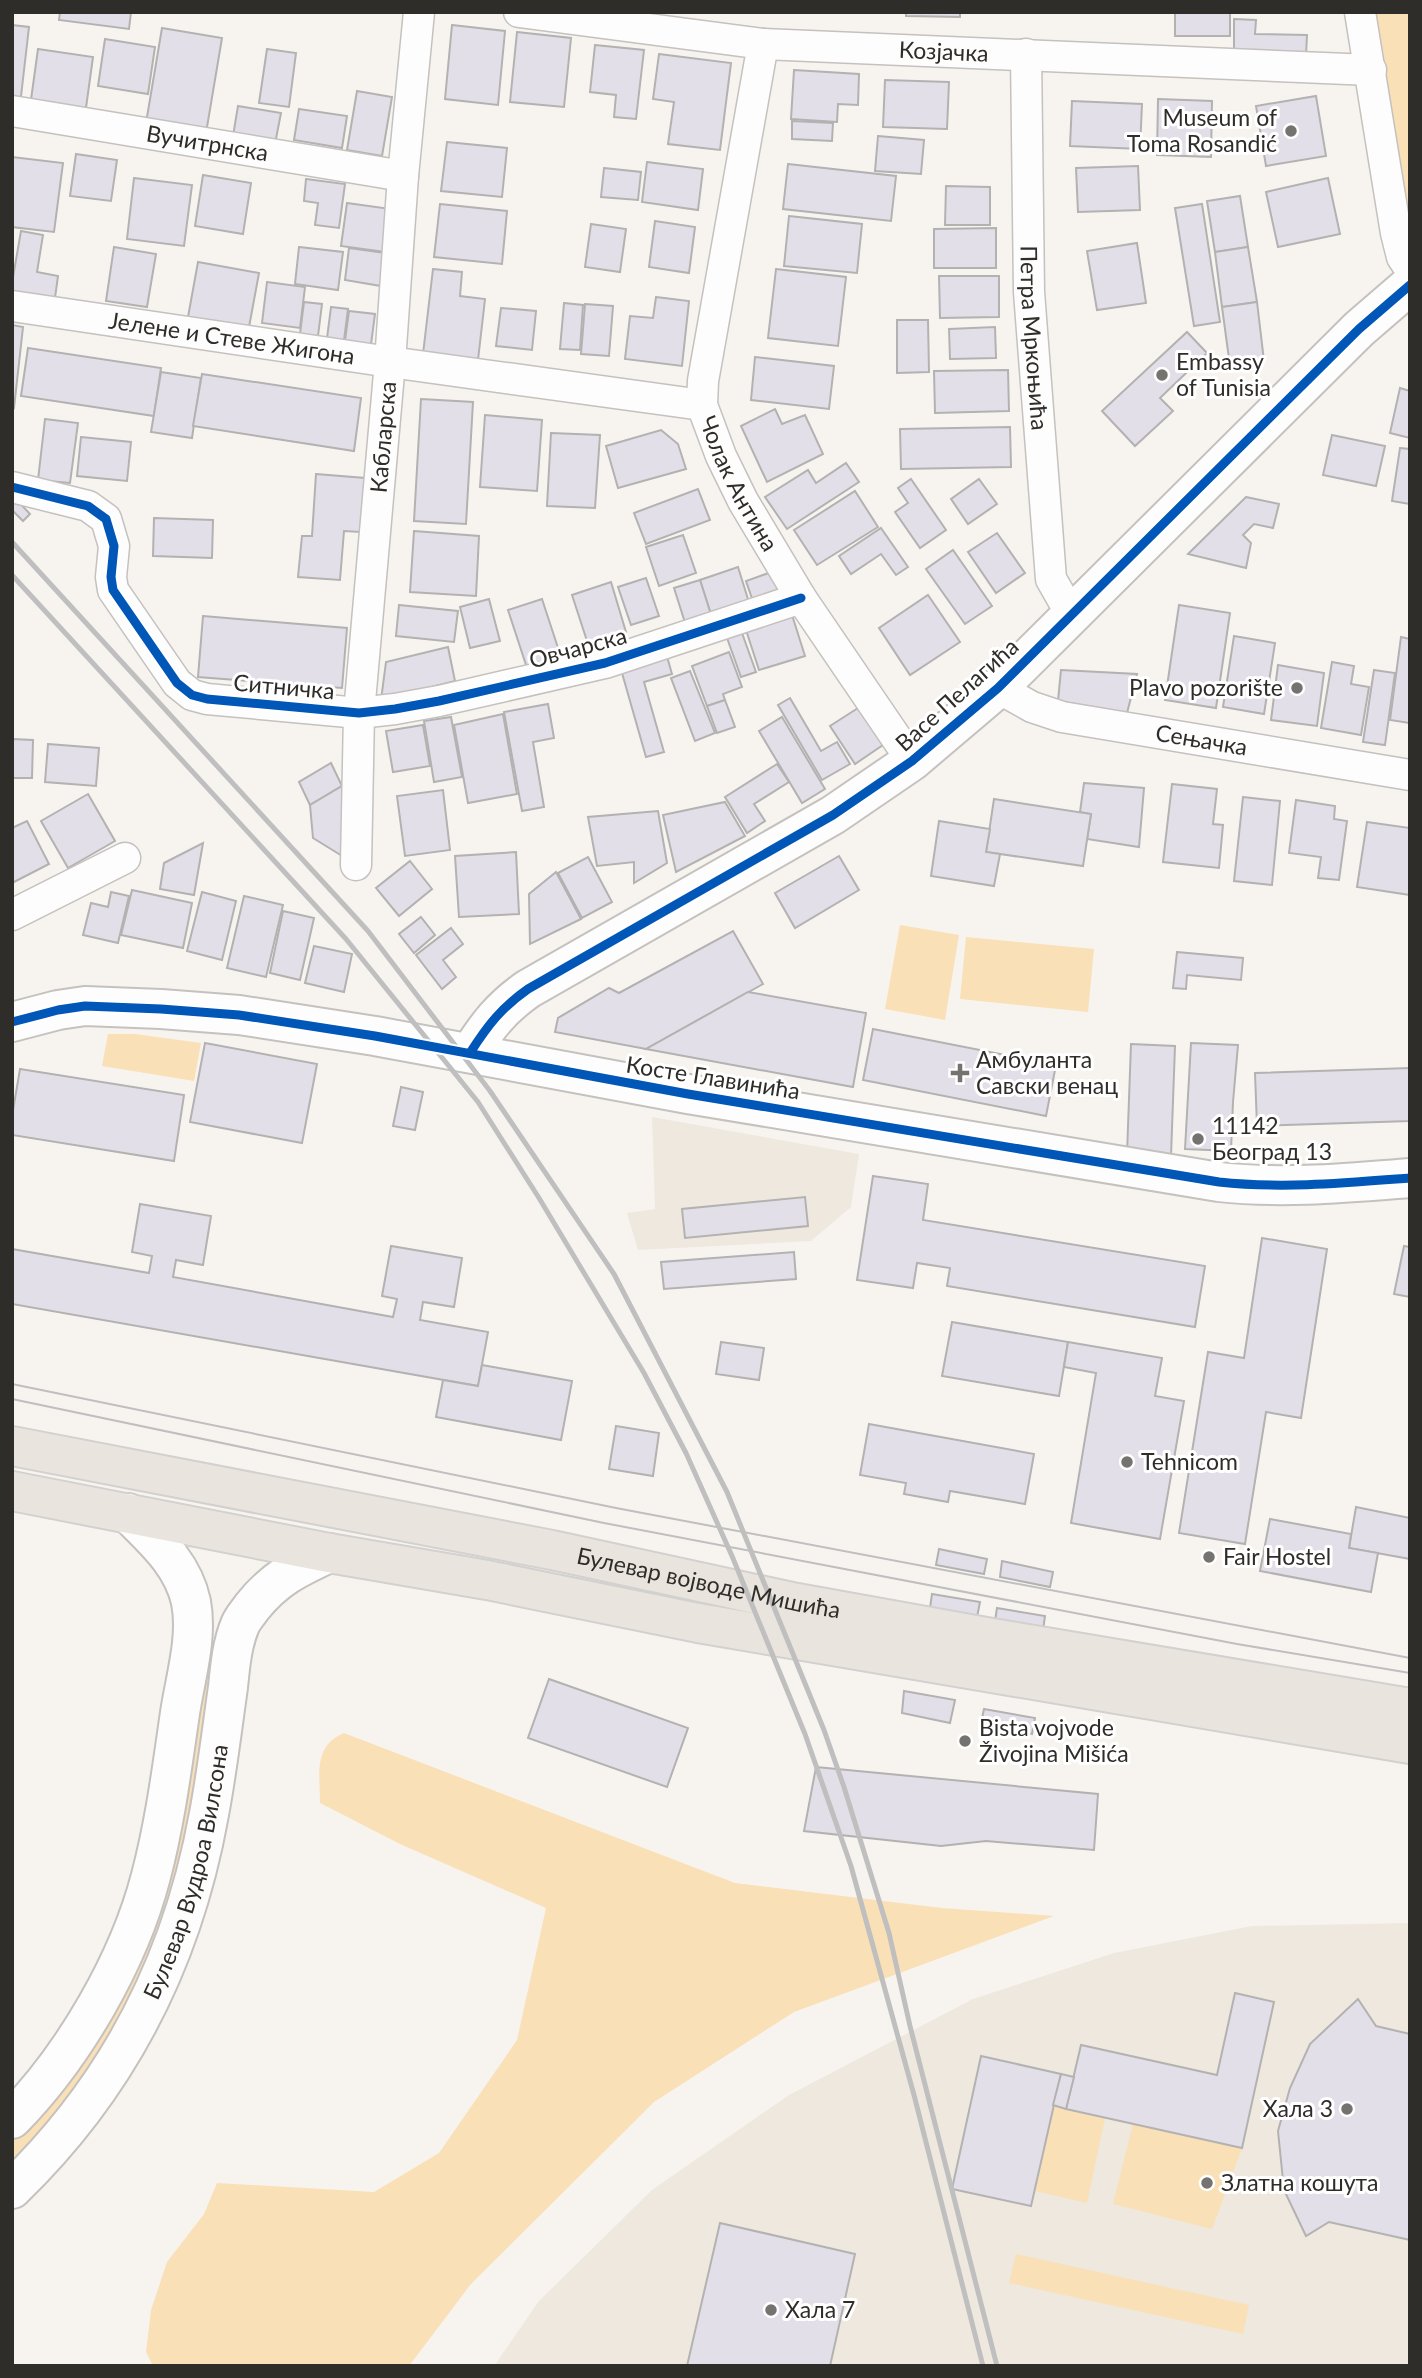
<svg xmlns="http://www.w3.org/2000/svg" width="1422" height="2378" font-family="Lato,sans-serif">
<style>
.built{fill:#eee8de}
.green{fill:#fae0b6}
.building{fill:#e3dfe9;stroke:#b3b2b1;stroke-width:2}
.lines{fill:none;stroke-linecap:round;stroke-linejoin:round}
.street-casing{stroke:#c4c1be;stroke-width:33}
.secondary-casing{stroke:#c4c1be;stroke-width:42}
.primary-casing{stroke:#d2d1cf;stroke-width:42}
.street{stroke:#fefdfd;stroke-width:30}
.secondary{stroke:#fefdfd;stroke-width:38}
.primary{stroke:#e9e5de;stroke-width:38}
.tram{stroke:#c0bfbf;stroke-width:2}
.rail{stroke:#c0bfbf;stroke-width:5}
.cycleway-casing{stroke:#fff;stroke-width:13}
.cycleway{stroke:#0057b8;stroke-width:9}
.poi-dot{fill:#75736f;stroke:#fff;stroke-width:2.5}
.labels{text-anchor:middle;stroke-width:6;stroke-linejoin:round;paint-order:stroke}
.street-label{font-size:23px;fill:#2f2d2a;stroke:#fff}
.poi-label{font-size:23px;fill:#2f2d2a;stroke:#fff;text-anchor:start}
</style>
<rect width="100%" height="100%" fill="#f7f4f0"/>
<g class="built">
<polygon points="652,1117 859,1154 851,1207 811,1241 638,1250 627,1213 655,1209"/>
<polygon points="1410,1923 1410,2366 494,2366 539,2301 652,2190 789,2095 973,1999 1114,1953 1252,1926"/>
</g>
<g class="green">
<polygon points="1364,12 1410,12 1410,248"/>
<polygon points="900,925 959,935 945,1020 885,1009"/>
<polygon points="966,937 1094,949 1088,1012 960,999"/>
<polygon points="108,1034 135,1034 201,1043 194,1081 102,1066"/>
<polygon points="200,1662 216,1667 180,1869 146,1985 96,2072 12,2170 12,2141 48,2099 105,2017"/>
<path d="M344 1733 735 1883 942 1908 1054 1916 794 2012 654 2102 471 2284 409 2366H153L146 2352 151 2310 167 2262 204 2214 217 2183 374 2192 439 2153 517 2040 546 1908 400 1844 320 1803C320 1774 313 1746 344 1733Z"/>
<polygon points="1053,2105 1105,2118 1087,2203 1035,2191"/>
<polygon points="1133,2124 1242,2148 1212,2229 1113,2204"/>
<polygon points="1016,2254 1249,2305 1243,2334 1009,2283"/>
</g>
<g class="building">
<polygon points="60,12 131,12 129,29 59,20"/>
<polygon points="906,12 960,12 960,17 906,16"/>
<rect x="1175" y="12" width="55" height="24"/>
<polygon points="1234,19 1256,20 1255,34 1307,35 1306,55 1234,53"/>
<polygon points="12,25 29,27 20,105 12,104"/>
<polygon points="452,25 505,31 498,105 445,99"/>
<polygon points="162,28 222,38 205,139 145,129"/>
<polygon points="517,32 571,38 564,107 510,102"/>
<polygon points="105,39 155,47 148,94 98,86"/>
<polygon points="595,45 644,50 636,119 614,117 616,95 590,92"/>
<polygon points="38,49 93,57 85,115 30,107"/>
<polygon points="267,49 296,53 289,107 259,103"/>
<polygon points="659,54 731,63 720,150 668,144 674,102 653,99"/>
<polygon points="794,70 859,74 858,105 838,104 837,122 791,119"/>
<polygon points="885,80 949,82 947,129 883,127"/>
<polygon points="357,91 392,97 382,156 347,150"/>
<polygon points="1316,96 1326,156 1266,166 1256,106"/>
<polygon points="1158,99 1212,101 1211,157 1157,155"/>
<polygon points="1072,101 1142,104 1140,149 1070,146"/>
<polygon points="238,106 281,113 274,149 232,142"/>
<polygon points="299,109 347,116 342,148 294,140"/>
<polygon points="792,121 833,123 832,141 792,139"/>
<polygon points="878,136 924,140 921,174 875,171"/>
<polygon points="447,142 507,148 502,197 441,191"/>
<polygon points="76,154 117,160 111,201 70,196"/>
<polygon points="12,157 63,163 54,232 12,227"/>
<polygon points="647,162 703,169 698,210 642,202"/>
<polygon points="788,164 896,176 891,221 783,209"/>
<polygon points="1138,166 1140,210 1078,212 1076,168"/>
<polygon points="604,168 641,172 638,200 601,197"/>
<polygon points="203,175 251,183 243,234 195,226"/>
<polygon points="134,178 192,185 184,246 127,239"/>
<polygon points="1328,178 1340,234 1278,247 1266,192"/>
<polygon points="306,179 345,184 339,228 315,225 318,203 304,201"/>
<polygon points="946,186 990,187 990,225 945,225"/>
<polygon points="1240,196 1248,247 1215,252 1207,201"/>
<polygon points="347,203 391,209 385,252 341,246"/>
<polygon points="440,204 507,211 502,264 434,257"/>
<polygon points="1202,204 1220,322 1194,326 1175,208"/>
<polygon points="789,216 862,224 857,273 784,266"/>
<polygon points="655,221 695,227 689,273 649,267"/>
<polygon points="591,224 626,229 620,272 585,267"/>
<polygon points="996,228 996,268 934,268 934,229"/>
<polygon points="21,231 43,235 37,272 58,276 54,305 12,298 12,283"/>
<polygon points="1137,243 1146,303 1097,310 1087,251"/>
<polygon points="114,247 156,254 147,307 106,301"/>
<polygon points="299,247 343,252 338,290 295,284"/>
<polygon points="1248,247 1257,302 1222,307 1215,252"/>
<polygon points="349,248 385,253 381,286 345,280"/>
<polygon points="198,262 259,273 249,327 188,317"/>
<polygon points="433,269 462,272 460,296 485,299 478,360 423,354"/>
<polygon points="776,269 846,277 838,346 768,338"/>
<polygon points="939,276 999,276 999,317 940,318"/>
<polygon points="267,282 305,287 300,328 262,323"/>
<polygon points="656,297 689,301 682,366 625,359 630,316 653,318"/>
<polygon points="304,302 322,304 317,344 299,342"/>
<polygon points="1257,302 1264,361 1230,366 1222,307"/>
<polygon points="564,303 583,305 580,350 560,349"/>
<polygon points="585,304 613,306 609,356 581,354"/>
<polygon points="331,307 348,309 343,348 326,346"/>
<polygon points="501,308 536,311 532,350 496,346"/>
<polygon points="349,311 375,314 370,352 344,348"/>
<polygon points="897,320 928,320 929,372 897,373"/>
<polygon points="12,325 23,327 14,408 12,407"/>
<polygon points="995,327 996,358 950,359 949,329"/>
<polygon points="1187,332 1207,353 1160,398 1173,411 1135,446 1102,411"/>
<polygon points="28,348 161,368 154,416 21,396"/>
<polygon points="755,357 834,366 829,409 751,400"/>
<polygon points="1008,370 1009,411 935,413 934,371"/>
<polygon points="161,372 201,378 192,438 151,432"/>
<polygon points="202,374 361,398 354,451 193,426"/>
<polygon points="1400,388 1410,391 1410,438 1390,433"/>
<polygon points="421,399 473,402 466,524 414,521"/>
<polygon points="775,409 782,424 805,415 823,454 767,482 741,426"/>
<polygon points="485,415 542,420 537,491 480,487"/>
<polygon points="45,419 78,423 70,483 38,480"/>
<polygon points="1010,427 1011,467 901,469 900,429"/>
<polygon points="661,430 678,444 686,469 618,488 606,446"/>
<polygon points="551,433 600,435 595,508 547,506"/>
<polygon points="1332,435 1385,446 1376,486 1323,475"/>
<polygon points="81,437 131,442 127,481 77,476"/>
<polygon points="1400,448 1410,449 1410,504 1392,501"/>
<polygon points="846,463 859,482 787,529 765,497 808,470 816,483"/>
<polygon points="316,474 365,478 361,532 344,531 340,580 298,577 302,536 312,536"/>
<polygon points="911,479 946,530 920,548 895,512 908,503 898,488"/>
<polygon points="979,479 997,504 968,524 951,499"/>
<polygon points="698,489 710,520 646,544 634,513"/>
<polygon points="855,491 878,527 817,565 794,530"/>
<polygon points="12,495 30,514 23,521 12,510"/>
<polygon points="1246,497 1279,504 1273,528 1254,524 1243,535 1251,543 1246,568 1188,554"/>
<polygon points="154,518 213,520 212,558 153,556"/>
<polygon points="881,528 908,567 896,575 881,554 851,574 839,556"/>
<polygon points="414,531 479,536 476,596 410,592"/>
<polygon points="997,533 1025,573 996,593 968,552"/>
<polygon points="683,535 696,573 659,586 646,547"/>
<polygon points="953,550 992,606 965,624 926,569"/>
<polygon points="738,567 752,612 714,624 700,580"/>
<polygon points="777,570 786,597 755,607 746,581"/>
<polygon points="646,578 659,616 631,625 618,587"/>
<polygon points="700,580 714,624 688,632 674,588"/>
<polygon points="611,582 626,632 588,644 572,595"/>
<polygon points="928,595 960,642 910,675 879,628"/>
<polygon points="489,599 500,641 470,648 460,607"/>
<polygon points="542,599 562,660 528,671 508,610"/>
<polygon points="399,605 458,611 454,642 396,636"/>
<polygon points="1179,605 1230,613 1216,708 1165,700"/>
<polygon points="792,615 805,656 759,670 746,630"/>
<polygon points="203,616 347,628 342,688 198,677"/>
<polygon points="742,633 756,672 741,677 727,638"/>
<polygon points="1234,636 1275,643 1264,714 1223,707"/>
<polygon points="1401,637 1410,639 1410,723 1390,720"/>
<polygon points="448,647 455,681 381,700 386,662"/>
<polygon points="729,652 742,687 723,694 725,700 707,706 692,666"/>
<polygon points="666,653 672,674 644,682 664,752 646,757 620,666"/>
<polygon points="1332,662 1354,666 1351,684 1369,687 1361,735 1321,728"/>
<polygon points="1278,665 1324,673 1317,726 1271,720"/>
<polygon points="1061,670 1137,674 1127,713 1058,701"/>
<polygon points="1374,670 1395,673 1385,745 1363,742"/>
<polygon points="690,671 715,733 695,741 671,678"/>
<polygon points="790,698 821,751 837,742 850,764 822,780 778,705"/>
<polygon points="725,700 735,727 717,733 707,706"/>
<polygon points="548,704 554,738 533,742 544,807 522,811 504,712"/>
<polygon points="858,708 883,745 855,764 830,726"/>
<polygon points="503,714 517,794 468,803 454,725"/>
<polygon points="451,717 462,777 434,782 424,721"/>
<polygon points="782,717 825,789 802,803 759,731"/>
<polygon points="423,725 430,766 393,772 386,731"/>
<polygon points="12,739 33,740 32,778 12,778"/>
<polygon points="48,744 99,748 96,786 45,782"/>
<polygon points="331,763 342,786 310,805 299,782"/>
<polygon points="777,764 789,782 754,804 765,821 747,833 725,797"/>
<polygon points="1084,783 1144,788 1139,847 1087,839 1091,814 1080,812"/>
<polygon points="1172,784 1217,789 1213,824 1223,825 1219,868 1163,862"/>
<polygon points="342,786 347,859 313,838 310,805"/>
<polygon points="443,790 450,850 405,856 397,796"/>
<polygon points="88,794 115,841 68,868 41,821"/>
<polygon points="1243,797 1280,801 1272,885 1234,881"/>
<polygon points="994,799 1091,814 1083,866 986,852"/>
<polygon points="1296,800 1335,806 1334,819 1347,821 1339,880 1318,878 1321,857 1289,853"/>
<polygon points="725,802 745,836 676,872 663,815"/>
<polygon points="658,811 667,863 634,883 634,862 597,866 588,817"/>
<polygon points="27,821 49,864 12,883 12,828"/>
<polygon points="939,821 990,829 986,852 1000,854 994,886 931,876"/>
<polygon points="1367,822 1410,828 1410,895 1357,887"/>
<polygon points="203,843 194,895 160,889 164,863"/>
<polygon points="516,852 519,914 459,917 455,856"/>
<polygon points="839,856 859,890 795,928 775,893"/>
<polygon points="588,857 612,902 582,918 558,873"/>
<polygon points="410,861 432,889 399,916 376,888"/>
<polygon points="556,872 581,919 530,944 529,894"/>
<polygon points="132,890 192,903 183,948 121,935"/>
<polygon points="111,892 129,896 118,943 83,935 91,903 108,907"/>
<polygon points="202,892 236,901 222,960 187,951"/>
<polygon points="244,896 283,905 266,977 227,968"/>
<polygon points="283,911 314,918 300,980 270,973"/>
<polygon points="421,917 435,935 414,953 399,934"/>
<polygon points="451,928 463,944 443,960 456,977 442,989 416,955"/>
<polygon points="733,931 763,984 646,1049 555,1032 558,1018 609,988 619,993"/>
<polygon points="314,946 352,954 344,992 305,983"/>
<polygon points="1177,952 1243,958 1241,980 1187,975 1186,989 1173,988"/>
<polygon points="748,992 866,1013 853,1087 646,1049"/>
<polygon points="873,1029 1056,1065 1046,1116 863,1080"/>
<polygon points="205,1043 317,1064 302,1143 190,1122"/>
<polygon points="1191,1043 1238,1045 1233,1102 1231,1151 1185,1149"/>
<polygon points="1131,1044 1175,1046 1171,1156 1127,1154"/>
<polygon points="1410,1068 1410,1121 1257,1126 1255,1073"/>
<polygon points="20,1069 184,1095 174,1161 12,1135 12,1116"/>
<polygon points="401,1087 423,1092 415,1130 393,1126"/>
<polygon points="873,1176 928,1184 923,1220 1205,1266 1195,1327 947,1286 950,1268 917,1263 913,1288 857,1280"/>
<polygon points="805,1197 808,1226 685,1238 682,1209"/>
<polygon points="140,1204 211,1216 203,1265 176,1260 173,1277 393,1317 397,1299 382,1296 391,1246 462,1258 454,1307 423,1302 420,1320 488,1332 478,1386 12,1304 12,1249 149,1273 152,1256 132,1252"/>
<polygon points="1262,1238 1327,1249 1301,1418 1266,1412 1245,1544 1179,1533 1208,1352 1244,1358"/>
<polygon points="1404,1246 1410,1247 1410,1297 1394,1294"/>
<polygon points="794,1252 796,1279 664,1289 661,1262"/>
<polygon points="952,1322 1068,1342 1059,1396 942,1376"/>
<polygon points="721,1342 764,1348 759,1380 716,1374"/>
<polygon points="1068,1342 1162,1358 1155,1396 1184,1401 1160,1539 1071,1523 1096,1373 1064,1367"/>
<polygon points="482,1365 572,1381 561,1440 436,1417 443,1380 478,1386"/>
<polygon points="869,1424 1034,1454 1025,1504 950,1491 948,1502 904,1494 906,1483 860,1475"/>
<polygon points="616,1426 659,1433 653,1476 609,1469"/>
<polygon points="1356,1507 1410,1518 1410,1559 1349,1548"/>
<polygon points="1270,1519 1351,1534 1349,1548 1378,1553 1371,1592 1260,1571"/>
<polygon points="939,1549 987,1559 984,1574 936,1565"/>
<polygon points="1002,1561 1053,1572 1050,1587 1000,1577"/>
<polygon points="932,1594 980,1602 977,1617 930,1608"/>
<polygon points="997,1608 1045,1616 1043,1630 995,1621"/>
<polygon points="549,1679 688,1728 667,1787 528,1738"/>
<polygon points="904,1691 955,1700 950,1723 902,1713"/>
<polygon points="984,1709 1035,1718 1032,1734 981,1723"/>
<polygon points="816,1767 1098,1794 1094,1850 986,1841 941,1846 804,1831"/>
<polygon points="1235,1993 1274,2002 1242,2148 1066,2109 1081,2045 1217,2075"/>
<polygon points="1358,1999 1376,2026 1410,2034 1410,2240 1329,2222 1306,2236 1284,2190 1278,2131 1290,2088 1310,2044"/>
<polygon points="981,2056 1061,2074 1031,2206 952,2189"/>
<polygon points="1061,2074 1074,2077 1066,2109 1053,2105"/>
<polygon points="720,2223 855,2254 830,2366 687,2366"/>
</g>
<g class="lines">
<defs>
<g id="street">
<path id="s1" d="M519 12 763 44 1371 70"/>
<polyline points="1360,12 1396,233 1402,257 1410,269"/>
<path id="s2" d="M763 44 703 381 702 405 721 456 743 501 801 598 912 761"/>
<path id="s3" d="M1026 54 1029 292 1051 579 1063 600 1075 612"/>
<path id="s4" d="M12 111 403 176"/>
<path id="s5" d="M12 306 390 362 702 405"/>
<polyline points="12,487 88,506 106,519 114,546 111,577 113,590 177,683 192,695 207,699 359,713 395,709 439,701 605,663 801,598"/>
<path id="s6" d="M998 688 1032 707 1062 717 1410 775"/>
<path id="s7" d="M356 865 359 713 390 362 403 176 419 12"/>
<polyline points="12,915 125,858"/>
</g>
<g id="secondary">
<path d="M12 1022 58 1010 85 1006 161 1009 239 1015 375 1036 688 1094 1219 1182C1282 1189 1346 1183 1410 1178"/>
<path d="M470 1053C488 1025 501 1008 528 989L833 815 912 761 998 688 1359 329 1410 285"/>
<path d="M12 2119C74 2056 129 1961 151 1876 165 1823 172 1768 180 1713 185 1679 198 1638 191 1602 183 1564 154 1539 128 1513"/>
<path id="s8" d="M12 2189C119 2086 183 1958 209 1814 217 1772 222 1729 228 1687 230 1667 232 1644 240 1625 243 1618 248 1613 252 1607 275 1578 297 1568 329 1553"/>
</g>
<g id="primary">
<path id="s9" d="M12 1446 552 1550 797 1603 986 1637 1410 1708"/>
<polyline points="12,1491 329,1553 487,1580 698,1623 1410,1744"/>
</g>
</defs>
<use href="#street" class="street-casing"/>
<use href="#secondary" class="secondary-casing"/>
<use href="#primary" class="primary-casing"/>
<use href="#street" class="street"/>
<use href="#secondary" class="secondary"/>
<use href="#primary" class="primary"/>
<g class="tram">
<polyline points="12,1384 616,1508 1410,1658"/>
<polyline points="12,1399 604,1523 1237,1644 1410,1673"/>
</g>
<g class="rail">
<polyline points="12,542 368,931 490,1091 614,1274 727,1492 824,1730 844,1787 889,1933 910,2026 997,2366"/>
<polyline points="12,575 346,939 478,1102 539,1198 644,1373 686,1453 732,1556 805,1734 851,1866 914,2095 983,2366"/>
</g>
<defs>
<g id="cycleway">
<polyline points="12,487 88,506 106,519 114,546 111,577 113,590 177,683 192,695 207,699 359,713 395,709 439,701 605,663 801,598"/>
<path d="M12 1022 58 1010 85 1006 161 1009 239 1015 375 1036 688 1094 1219 1182C1282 1189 1346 1183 1410 1178"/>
<path d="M470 1053C488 1025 501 1008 528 989L833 815 912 761 998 688 1359 329 1410 285"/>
</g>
</defs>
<use href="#cycleway" class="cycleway-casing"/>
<use href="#cycleway" class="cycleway"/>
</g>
<g class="poi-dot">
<circle cx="1291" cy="131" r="7"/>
<circle cx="1162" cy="375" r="7"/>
<circle cx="1297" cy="688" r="7"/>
<path d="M956.5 1062.5h7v7h7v7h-7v7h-7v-7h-7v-7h7z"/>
<circle cx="1198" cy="1139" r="7"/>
<circle cx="1127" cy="1462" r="7"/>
<circle cx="1209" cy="1557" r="7"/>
<circle cx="965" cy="1741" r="7"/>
<circle cx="1347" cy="2109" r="7"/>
<circle cx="1207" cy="2183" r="7"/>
<circle cx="771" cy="2310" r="7"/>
</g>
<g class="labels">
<g class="street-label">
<text dy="8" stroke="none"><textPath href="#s1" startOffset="427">Козјачка</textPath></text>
<text dy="8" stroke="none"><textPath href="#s4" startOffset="198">Вучитрнска</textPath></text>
<text dy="8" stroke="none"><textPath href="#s3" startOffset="284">Петра Мркоњића</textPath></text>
<text dy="8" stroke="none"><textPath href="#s5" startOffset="222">Јелене и Стеве Жигона</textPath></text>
<text dy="8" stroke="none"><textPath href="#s7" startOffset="429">Кабларска</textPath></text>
<text dy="8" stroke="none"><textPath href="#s2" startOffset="453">Чолак Антина</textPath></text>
<text transform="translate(578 648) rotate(-15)" y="8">Овчарска</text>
<text transform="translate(284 687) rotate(5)" y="8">Ситничка</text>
<text transform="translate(957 695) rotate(-42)" y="8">Васе Пелагића</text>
<text dy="8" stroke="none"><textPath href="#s6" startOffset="212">Сењачка</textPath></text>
<text transform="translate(713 1078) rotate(9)" y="8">Косте Главинића</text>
<text dy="8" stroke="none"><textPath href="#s9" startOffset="710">Булевар војводе Мишића</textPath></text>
<text dy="8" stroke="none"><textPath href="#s8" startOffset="369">Булевар Вудроа Вилсона</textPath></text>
</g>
<g class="poi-label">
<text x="1277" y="126" text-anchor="end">Museum of<tspan x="1277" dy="26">Toma Rosandić</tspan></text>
<text x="1176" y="370">Embassy<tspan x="1176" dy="26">of Tunisia</tspan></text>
<text x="1283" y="696" text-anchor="end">Plavo pozorište</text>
<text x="976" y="1068">Амбуланта<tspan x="976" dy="26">Савски венац</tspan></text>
<text x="1212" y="1134">11142<tspan x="1212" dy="26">Београд 13</tspan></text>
<text x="1141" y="1470">Tehnicom</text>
<text x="1223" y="1565">Fair Hostel</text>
<text x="979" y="1736">Bista vojvode<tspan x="979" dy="26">Živojina Mišića</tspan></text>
<text x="1333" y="2117" text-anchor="end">Хала 3</text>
<text x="1221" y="2191">Златна кошута</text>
<text x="785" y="2318">Хала 7</text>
</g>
</g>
<rect width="1422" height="2378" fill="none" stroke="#2f2d2a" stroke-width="28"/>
</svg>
